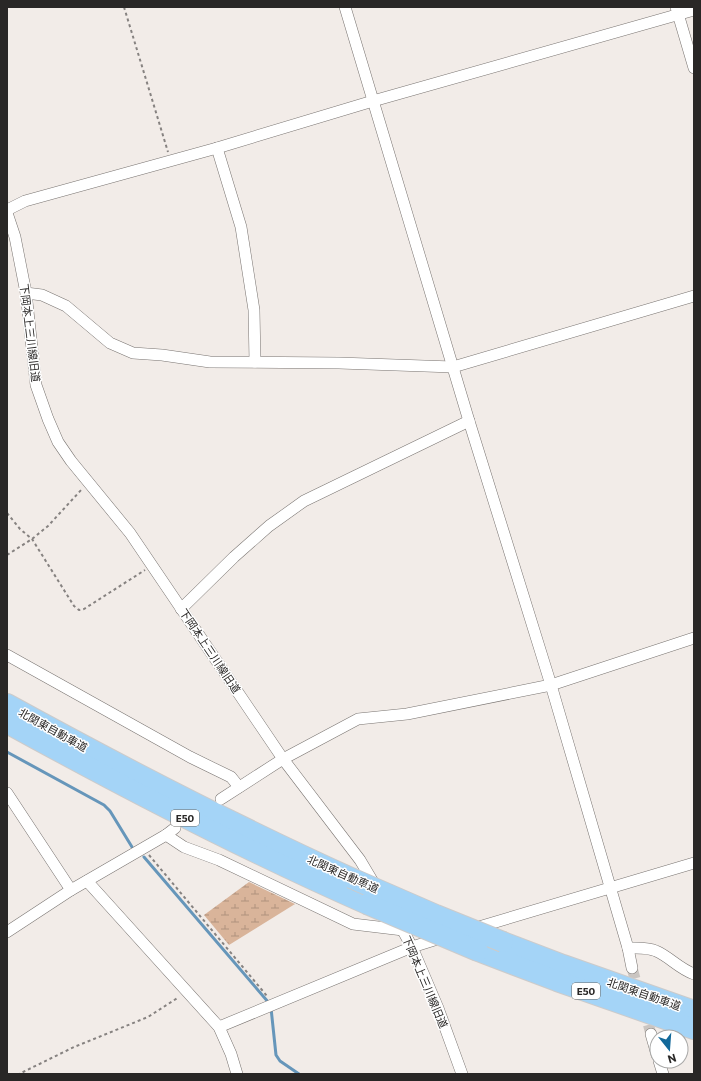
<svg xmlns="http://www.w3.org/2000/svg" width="701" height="1081" font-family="Commissioner,'Noto Sans JP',sans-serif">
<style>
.wetland{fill:url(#wetland-marsh)}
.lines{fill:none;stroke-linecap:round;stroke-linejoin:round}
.stream{stroke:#6696ba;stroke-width:3}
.street-tunnel{stroke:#cac5c1;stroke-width:11;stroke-dasharray:11 5.5;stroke-linecap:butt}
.street-casing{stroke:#797471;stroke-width:12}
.highway-casing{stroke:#cccbcb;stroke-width:22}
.path{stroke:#868280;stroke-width:2;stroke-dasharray:3 3;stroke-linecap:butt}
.street{stroke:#fff;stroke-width:11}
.highway{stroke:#a4d4f7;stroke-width:20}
.highway-bridge-casing{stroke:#cccbcb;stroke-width:22;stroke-linecap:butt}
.highway-bridge{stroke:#a4d4f7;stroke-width:20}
.labels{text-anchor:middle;stroke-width:3;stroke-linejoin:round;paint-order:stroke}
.shield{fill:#fff;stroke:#696867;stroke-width:1}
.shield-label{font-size:10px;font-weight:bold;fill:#292726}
.street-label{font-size:11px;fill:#292726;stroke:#fff}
</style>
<defs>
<pattern id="wetland-marsh" width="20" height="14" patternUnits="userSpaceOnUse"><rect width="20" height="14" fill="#d9b49a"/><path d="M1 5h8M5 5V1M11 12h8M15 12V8" fill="none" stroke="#b0927d"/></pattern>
</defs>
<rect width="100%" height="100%" fill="#f2ece8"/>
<polygon class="wetland" points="249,882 295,904 229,945 204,915"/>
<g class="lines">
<g class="stream">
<polyline points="7,752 104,805 110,811 132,847"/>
<polyline points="144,857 269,1003"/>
<polyline points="271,1008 276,1055 280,1061 299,1074"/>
</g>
<g class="street-tunnel">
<polyline points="632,968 639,993"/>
<polyline points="644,1009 651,1034"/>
</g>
<defs>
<g id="street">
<polyline points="345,7 469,421 551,685 628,948 632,968"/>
<polyline points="676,7 694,68"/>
<polyline points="217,148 241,227 254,310 255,362"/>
<polyline points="7,210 25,201 217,148 373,101 694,10"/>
<polyline points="7,213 15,237 26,293 36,385 48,419 58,442 71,461 130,533 283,759 360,860 376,887"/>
<polyline points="26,293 42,295 66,306 110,343 133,353 162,355 210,362 339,363 453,367 694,296"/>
<polyline points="181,609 234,557 269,526 304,501 469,421"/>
<polyline points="7,655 190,757 231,777 239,787"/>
<polyline points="7,793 71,890"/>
<polyline points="221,799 283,759 358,719 407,714 551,685 694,638"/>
<polyline points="166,835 184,847 219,860 353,924 403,930"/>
<polyline points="87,881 219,1027 231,1054 237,1074"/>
<polyline points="396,918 412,947 438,1008 462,1074"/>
<polyline points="472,929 694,863"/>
<polyline points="7,932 71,890 166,835 175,828"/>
<path d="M628 948C637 948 648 947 656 951 670 957 678 968 694 974"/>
<polyline points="219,1027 412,947 444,937"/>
<polyline points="651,1034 657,1055"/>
<polyline points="659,1061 663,1074"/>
</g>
<g id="highway">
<path d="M7 704C120 766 234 825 351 878"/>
<path d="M7 723C125 788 244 850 367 904"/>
<polyline points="503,942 563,965 694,1011"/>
<polyline points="478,951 557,981 694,1029"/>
</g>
</defs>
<use href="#street" class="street-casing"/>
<use href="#highway" class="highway-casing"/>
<g class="path">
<polyline points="124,7 168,152"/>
<polyline points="7,513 20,529 32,539 74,606 79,610 84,609 145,570"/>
<polyline points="7,555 32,539 48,526 82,489"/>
<polyline points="149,855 267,996"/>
<polyline points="11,1074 19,1074 74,1047 148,1017 179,997"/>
</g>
<use href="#street" class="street"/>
<use href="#highway" class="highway"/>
<defs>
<g id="highway-bridge">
<polyline points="351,878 436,915 503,942"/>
<polyline points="367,904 478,951"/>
</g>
</defs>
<use href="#highway-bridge" class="highway-bridge-casing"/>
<use href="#highway-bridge" class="highway-bridge"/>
</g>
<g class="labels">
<g class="shield">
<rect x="171" y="810" width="28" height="16" rx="3"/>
<rect x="572" y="983" width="28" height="16" rx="3"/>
</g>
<g class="shield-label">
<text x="185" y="822">E50</text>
<text x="586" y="995">E50</text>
</g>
<g class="street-label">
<text transform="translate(30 333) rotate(83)" y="4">下岡本上三川線旧道</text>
<text transform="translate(210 651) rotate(56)" y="4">下岡本上三川線旧道</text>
<text transform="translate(53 730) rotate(29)" y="4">北関東自動車道</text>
<text transform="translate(343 874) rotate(24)" y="4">北関東自動車道</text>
<text transform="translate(425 982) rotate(67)" y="4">下岡本上三川線旧道</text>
<text transform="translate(644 994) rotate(19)" y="4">北関東自動車道</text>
</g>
</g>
<rect width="701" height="1081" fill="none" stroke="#292726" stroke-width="16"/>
<g transform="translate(669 1049) rotate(163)"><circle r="19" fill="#ffffff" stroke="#a9a9a8"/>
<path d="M0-3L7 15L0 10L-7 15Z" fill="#13699a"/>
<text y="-6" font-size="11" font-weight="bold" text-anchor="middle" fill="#292726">N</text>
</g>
</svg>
